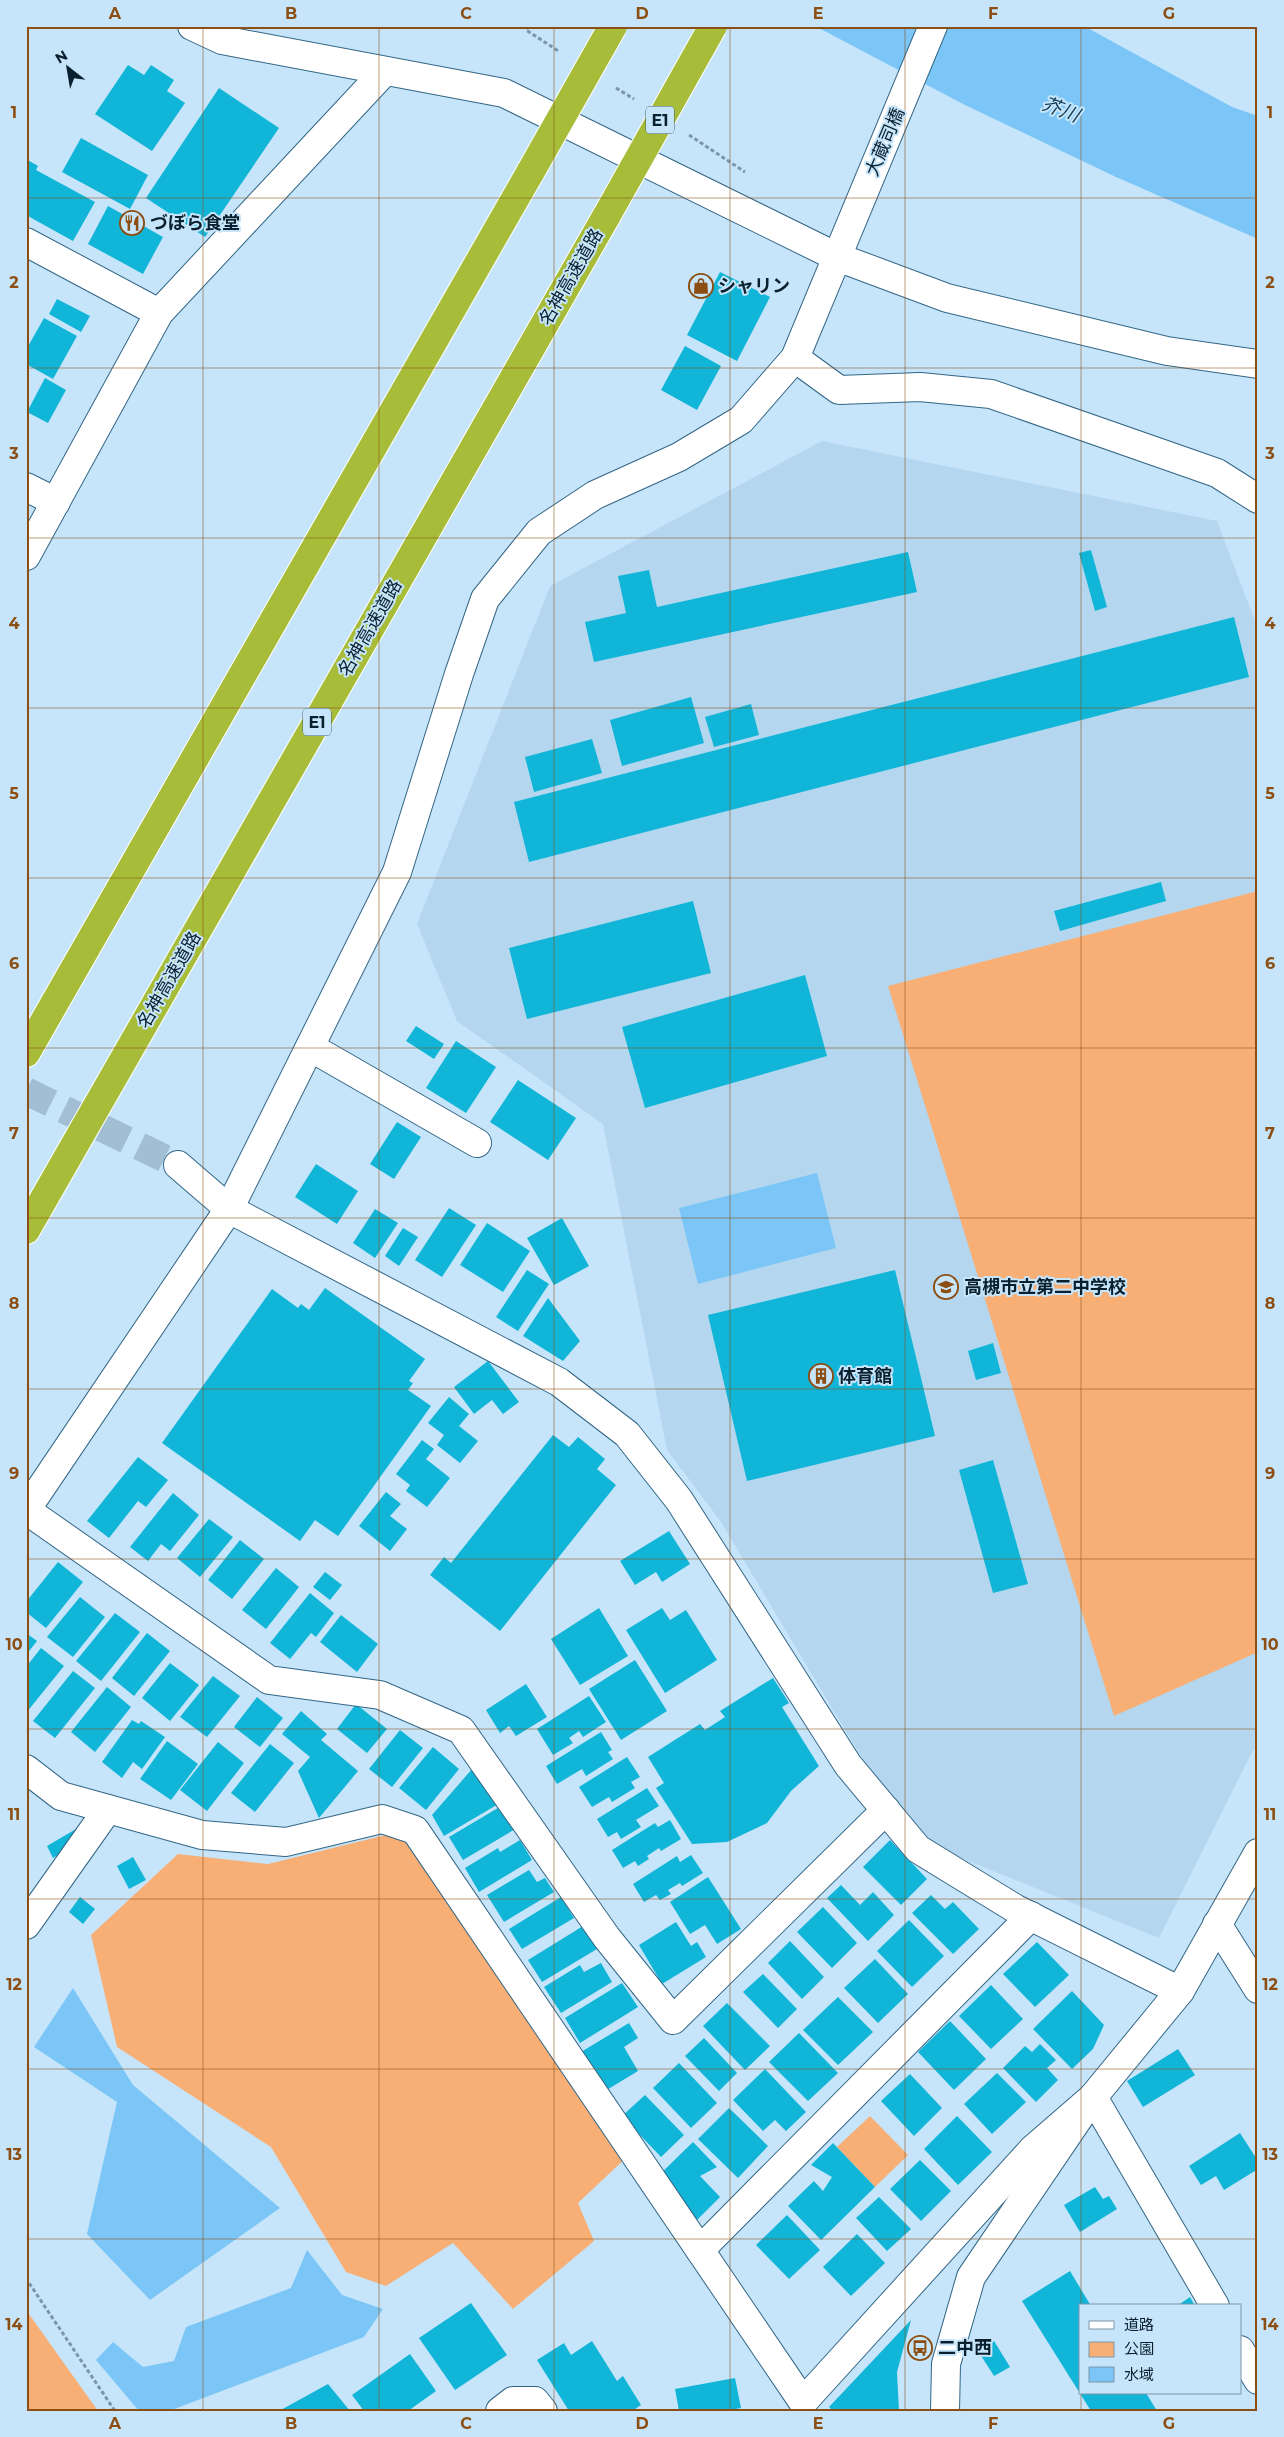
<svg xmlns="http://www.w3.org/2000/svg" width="1284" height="2437" font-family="Montserrat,'Noto Sans JP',sans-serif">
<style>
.built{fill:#b4d7ef}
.green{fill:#f7af76}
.water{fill:#7bc6f6}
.building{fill:#11b5d7}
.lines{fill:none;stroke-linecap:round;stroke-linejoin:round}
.street-tunnel{stroke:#a1bed2;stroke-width:28;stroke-dasharray:28 14;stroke-linecap:butt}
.street-casing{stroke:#336685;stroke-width:30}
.secondary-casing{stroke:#336685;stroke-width:30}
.highway-casing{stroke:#fff;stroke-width:30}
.path{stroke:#7b96a9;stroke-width:3;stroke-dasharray:4 2.5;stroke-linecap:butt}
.street{stroke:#fff;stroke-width:28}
.secondary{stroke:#fff;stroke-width:28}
.highway{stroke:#a7bc39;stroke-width:28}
.highway-bridge-casing{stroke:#fff;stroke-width:30;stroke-linecap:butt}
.highway-bridge{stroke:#a7bc39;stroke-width:28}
.grid{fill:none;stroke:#8c4e12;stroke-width:1;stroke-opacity:0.55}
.labels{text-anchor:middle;stroke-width:4;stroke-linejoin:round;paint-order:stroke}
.shield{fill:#c6e5fb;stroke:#435b6c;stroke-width:1}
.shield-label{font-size:16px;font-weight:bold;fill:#0b202e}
.street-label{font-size:18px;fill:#0b202e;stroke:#c6e5fb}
.poi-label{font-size:18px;font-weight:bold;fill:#0b202e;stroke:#c6e5fb;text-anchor:start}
.water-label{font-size:19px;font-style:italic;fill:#133d55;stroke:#c6e5fb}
.neatline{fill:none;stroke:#8c4e12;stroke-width:2}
.grid-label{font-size:16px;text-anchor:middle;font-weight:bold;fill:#8c4e12}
</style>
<rect width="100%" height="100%" fill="#c6e5fb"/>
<polygon class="built" points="822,441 1217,521 1258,629 1258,1747 1253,1750 1159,1938 909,1837 721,1522 667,1450 603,1124 457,1021 417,924 550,586"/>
<g class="green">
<polygon points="1258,891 1258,1652 1114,1716 888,986"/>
<polygon points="402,1831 629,2155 578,2203 594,2241 513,2309 453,2243 386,2286 346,2272 271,2147 117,2047 91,1935 178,1854 268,1864"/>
<polygon points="870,2116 908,2155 875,2187 837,2147"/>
<polygon points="26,2310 98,2411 26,2411"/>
</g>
<g class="water">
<polygon points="815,26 1084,26 1232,107 1258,116 1258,239 1116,177 965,105"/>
<polygon points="817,1173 836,1248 698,1284 679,1208"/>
<polygon points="73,1988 133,2085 280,2208 150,2300 87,2234 117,2102 34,2047"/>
<polygon points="307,2250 342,2295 383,2309 364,2337 169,2411 139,2411 96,2360 113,2342 143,2367 174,2361 186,2327 291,2288"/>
</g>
<g class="building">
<polygon points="128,65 144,75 151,65 174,80 167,91 185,103 152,151 95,114"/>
<polygon points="219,88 279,128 205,237 146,198"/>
<polygon points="81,138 148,175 130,209 62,172"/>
<polygon points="26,159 38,166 36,170 95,202 73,241 26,215"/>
<polygon points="108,206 163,237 143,274 88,244"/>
<polygon points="720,272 770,297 737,361 687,335"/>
<polygon points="57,299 90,316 81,332 49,314"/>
<polygon points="44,318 77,336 53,379 26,364 26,350"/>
<polygon points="685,346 721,366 697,410 661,390"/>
<polygon points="45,378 66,390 48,423 27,412"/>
<polygon points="1091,550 1107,607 1095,611 1079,553"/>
<polygon points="908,552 917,592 594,662 585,622 626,613 618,576 649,570 657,607"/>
<polygon points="1234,617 1249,677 529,862 514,802"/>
<polygon points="691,697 704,743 622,766 610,720"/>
<polygon points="751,704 759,735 714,747 705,717"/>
<polygon points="592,739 602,773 534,792 525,757"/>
<polygon points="1161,882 1166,901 1060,931 1054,911"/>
<polygon points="693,901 711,973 527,1019 509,948"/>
<polygon points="805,975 827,1056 645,1108 622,1027"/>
<polygon points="416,1026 444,1044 434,1059 406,1041"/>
<polygon points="456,1041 496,1067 466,1113 426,1088"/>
<polygon points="518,1080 576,1118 548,1160 490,1122"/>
<polygon points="397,1122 421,1137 394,1179 370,1164"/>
<polygon points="316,1164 358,1191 337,1224 295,1197"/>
<polygon points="449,1208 476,1225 442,1277 415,1260"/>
<polygon points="375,1209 398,1223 375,1258 353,1243"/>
<polygon points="562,1218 589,1266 554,1285 527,1238"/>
<polygon points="487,1223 530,1251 503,1292 460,1265"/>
<polygon points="403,1228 418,1237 399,1266 385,1256"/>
<polygon points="527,1270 549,1284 518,1331 496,1317"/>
<polygon points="895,1270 935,1436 747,1481 708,1315"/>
<polygon points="325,1288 425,1359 409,1381 413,1383 408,1390 431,1406 338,1536 315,1520 300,1541 162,1443 272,1289 298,1308 301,1304 309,1310"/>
<polygon points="548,1298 580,1341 563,1361 523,1336"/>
<polygon points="993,1343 1001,1373 976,1380 968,1351"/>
<polygon points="488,1361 519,1402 503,1414 492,1400 474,1414 454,1387"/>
<polygon points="449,1397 469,1414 459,1426 478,1441 460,1463 437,1445 444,1435 428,1423"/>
<polygon points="553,1435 569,1447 578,1437 605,1459 597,1469 616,1485 500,1631 430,1575 444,1557 451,1563"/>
<polygon points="422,1440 434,1449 426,1459 450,1478 427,1507 406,1491 410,1485 396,1474"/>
<polygon points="138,1457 168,1480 146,1507 138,1501 109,1538 87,1521"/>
<polygon points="993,1460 1028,1584 993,1593 959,1470"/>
<polygon points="386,1492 401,1504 390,1516 407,1529 390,1551 359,1526"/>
<polygon points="173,1493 199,1515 170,1551 161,1544 148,1561 130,1547"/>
<polygon points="209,1519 233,1537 200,1577 177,1558"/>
<polygon points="669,1531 690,1564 662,1582 656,1572 635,1585 620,1561"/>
<polygon points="240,1540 264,1559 232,1599 208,1580"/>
<polygon points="58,1562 83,1582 46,1628 26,1612 26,1602"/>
<polygon points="276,1568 299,1587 266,1629 242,1610"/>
<polygon points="325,1572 342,1585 330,1600 313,1587"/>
<polygon points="310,1593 334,1613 316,1637 311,1633 290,1659 270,1643"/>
<polygon points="80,1597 105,1617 73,1657 47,1637"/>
<polygon points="599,1608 628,1656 580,1685 551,1639"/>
<polygon points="662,1608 670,1620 686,1610 717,1660 665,1693 626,1630"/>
<polygon points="115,1613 140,1632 101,1681 76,1661"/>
<polygon points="341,1615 378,1644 357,1672 320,1642"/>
<polygon points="26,1633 37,1641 26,1655"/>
<polygon points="147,1633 170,1651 134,1696 112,1678"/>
<polygon points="41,1648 64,1666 26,1713 26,1667"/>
<polygon points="635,1660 667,1711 621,1740 589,1689"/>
<polygon points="170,1663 199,1685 170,1721 142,1698"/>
<polygon points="73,1671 95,1688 55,1738 33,1721"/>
<polygon points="213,1676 240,1696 207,1737 180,1717"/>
<polygon points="773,1678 789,1703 782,1707 819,1766 791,1791 767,1823 727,1842 692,1844 656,1788 664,1783 648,1757 700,1724 705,1730 725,1717 720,1711"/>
<polygon points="526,1684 547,1717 516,1736 509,1726 500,1733 486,1710"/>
<polygon points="107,1687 131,1707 95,1752 71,1732"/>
<polygon points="589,1696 606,1722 583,1737 579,1731 569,1738 573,1743 553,1755 537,1729"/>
<polygon points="257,1697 283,1718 260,1747 234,1727"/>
<polygon points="356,1704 387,1729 367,1753 337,1729"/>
<polygon points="301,1711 327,1734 321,1740 358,1771 319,1818 298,1771 310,1757 282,1734"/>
<polygon points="132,1720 139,1724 141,1721 165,1737 142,1769 133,1762 122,1778 102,1762"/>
<polygon points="400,1730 423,1748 392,1787 369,1769"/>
<polygon points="601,1732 612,1750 608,1752 613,1759 586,1776 582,1769 557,1784 546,1766"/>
<polygon points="167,1741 198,1764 171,1800 140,1779"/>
<polygon points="218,1742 244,1763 207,1811 180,1790"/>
<polygon points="270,1744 294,1763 255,1812 231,1793"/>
<polygon points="433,1747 459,1769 426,1810 399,1788"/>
<polygon points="627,1757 640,1777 631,1782 635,1788 612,1802 609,1797 592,1807 579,1787"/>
<polygon points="473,1768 500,1803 444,1836 432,1815"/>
<polygon points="647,1788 659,1806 636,1820 641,1827 621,1839 617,1832 608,1837 597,1819"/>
<polygon points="503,1805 517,1828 463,1860 449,1837"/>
<polygon points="670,1820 681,1839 661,1851 659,1848 647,1856 649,1859 638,1866 635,1861 623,1868 612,1850 655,1823 658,1827"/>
<polygon points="76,1829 83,1840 53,1858 47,1846"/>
<polygon points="520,1840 532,1860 479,1892 465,1868 498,1848 500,1852"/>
<polygon points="890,1840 927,1879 901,1905 863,1867"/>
<polygon points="691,1855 703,1873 682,1886 680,1883 668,1890 671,1894 660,1900 656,1895 644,1902 633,1884 677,1856 680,1862"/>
<polygon points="133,1857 146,1880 129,1889 117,1866"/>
<polygon points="529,1870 537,1882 545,1878 554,1892 504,1922 487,1895"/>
<polygon points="708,1877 741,1929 717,1944 705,1925 690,1934 670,1902"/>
<polygon points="841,1885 860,1905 873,1892 894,1915 868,1941 827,1898"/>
<polygon points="931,1895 945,1909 953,1902 979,1929 953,1954 912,1913"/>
<polygon points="80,1897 95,1909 83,1924 69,1912"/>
<polygon points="561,1897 574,1918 522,1949 509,1929"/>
<polygon points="823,1907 857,1943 832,1968 797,1932"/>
<polygon points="909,1920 944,1956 912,1987 877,1951"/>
<polygon points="676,1922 691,1946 697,1942 706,1957 662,1984 639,1945"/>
<polygon points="583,1926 597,1949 542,1982 528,1960"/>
<polygon points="790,1941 824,1977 802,1999 768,1963"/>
<polygon points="1037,1942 1069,1975 1035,2007 1003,1974"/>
<polygon points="875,1959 908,1994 878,2023 844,1988"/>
<polygon points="601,1963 612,1982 561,2013 544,1987 580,1965 584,1972"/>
<polygon points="763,1974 797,2009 778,2028 743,1992"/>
<polygon points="622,1983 638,2007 580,2043 565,2018"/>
<polygon points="991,1985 1023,2019 991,2049 959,2016"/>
<polygon points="1072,1991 1104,2025 1093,2049 1072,2069 1033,2029"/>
<polygon points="838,1997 873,2032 838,2065 803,2030"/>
<polygon points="727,2003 770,2046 745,2070 703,2026"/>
<polygon points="950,2021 986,2059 954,2090 918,2052"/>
<polygon points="629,2023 638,2038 624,2047 638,2071 605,2091 581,2052"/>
<polygon points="799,2033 838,2073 808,2101 769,2062"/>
<polygon points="704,2038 737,2073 719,2091 685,2056"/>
<polygon points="1040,2044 1056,2060 1047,2068 1058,2080 1036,2102 1003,2068 1025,2046 1032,2052"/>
<polygon points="1178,2049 1195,2075 1143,2107 1127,2081"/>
<polygon points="679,2063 717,2103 691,2128 653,2088"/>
<polygon points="765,2069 806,2112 786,2131 775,2120 763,2131 733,2100"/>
<polygon points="997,2073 1026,2102 992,2134 964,2104"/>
<polygon points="910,2074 942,2108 914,2136 881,2101"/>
<polygon points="645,2095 684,2135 661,2157 622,2116"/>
<polygon points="729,2108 768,2146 738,2178 698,2139"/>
<polygon points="957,2116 992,2152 958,2185 924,2149"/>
<polygon points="1240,2133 1258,2161 1258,2169 1224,2190 1216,2176 1201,2185 1189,2166"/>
<polygon points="693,2142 717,2167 700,2176 720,2197 697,2220 656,2178"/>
<polygon points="833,2143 875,2187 821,2240 788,2206 814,2181 823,2191 832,2177 811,2165"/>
<polygon points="920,2160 951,2191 921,2221 890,2189"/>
<polygon points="1095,2187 1103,2199 1109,2196 1117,2209 1080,2232 1064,2205"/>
<polygon points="879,2197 911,2229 887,2251 856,2218"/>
<polygon points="787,2215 820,2250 789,2279 756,2245"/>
<polygon points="857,2234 885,2263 851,2296 823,2267"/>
<polygon points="1070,2271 1091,2306 1080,2306 1080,2393 1146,2393 1157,2411 1091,2411 1022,2301"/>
<polygon points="1190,2297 1195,2306 1177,2306"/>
<polygon points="471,2303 507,2355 455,2390 419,2338"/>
<polygon points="911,2320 897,2372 899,2411 833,2411 829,2407"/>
<polygon points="592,2341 617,2381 623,2376 641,2405 632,2411 569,2411 537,2360 564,2343 571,2355"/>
<polygon points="994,2341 1010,2367 994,2376 978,2351"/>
<polygon points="410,2354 436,2391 408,2411 364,2411 352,2395"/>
<polygon points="735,2378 741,2408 725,2411 679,2411 675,2389"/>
<polygon points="328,2384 350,2411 279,2411"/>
</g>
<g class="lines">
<polyline class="street-tunnel" points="26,1091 178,1165"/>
<defs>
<g id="street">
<polyline points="26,242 159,313"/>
<polyline points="795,358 839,390 920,387 991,394 1217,473 1258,499"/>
<polyline points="26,487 56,502"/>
<polyline points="310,1047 477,1143"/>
<polyline points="178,1165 229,1209 559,1382 627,1434 679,1500 848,1765 918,1849 1016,1909 1180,1991"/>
<polyline points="26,1510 269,1680 380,1695 461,1730 607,1938 673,2020 886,1810"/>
<polyline points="26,1769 61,1796 202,1835 286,1842 382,1819 415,1830 803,2402 1033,2149 1093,2097 1215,2306"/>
<polyline points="1217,1924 1258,1989"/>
<polyline points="26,1925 108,1809"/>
<polyline points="700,2250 1031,1916"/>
<polyline points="1240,2350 1258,2380"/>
<polyline points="500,2411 513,2401 535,2401 543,2411"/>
<polyline points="945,2411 946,2364 971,2277 1093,2097 1180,1991 1258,1853"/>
</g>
<g id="secondary">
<polyline points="192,26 222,40 504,93 837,257 947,298 1167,351 1258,364"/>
<polyline points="26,556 159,313 384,72"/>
<polyline points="26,1510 229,1209 397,872 459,674 485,599 539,532 595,495 679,457 741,420 795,358 933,26"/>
</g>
<g id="highway">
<polyline points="26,1053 531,171"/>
<polyline points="26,1230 607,215"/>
</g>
</defs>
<use href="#street" class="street-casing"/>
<use href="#secondary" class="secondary-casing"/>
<use href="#highway" class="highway-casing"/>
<g class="path">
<polyline points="529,26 526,30 560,52"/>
<polyline points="616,88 634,99"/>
<polyline points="689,135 745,172"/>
<polyline points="26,2271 27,2280 115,2411"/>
</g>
<use href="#street" class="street"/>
<use href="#secondary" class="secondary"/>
<use href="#highway" class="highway"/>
<defs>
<g id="highway-bridge">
<polyline points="531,171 613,26"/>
<polyline points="607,215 713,26"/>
</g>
</defs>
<use href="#highway-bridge" class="highway-bridge-casing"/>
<use href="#highway-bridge" class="highway-bridge"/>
</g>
<path class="grid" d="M203 26V2411M379 26V2411M554 26V2411M730 26V2411M905 26V2411M1081 26V2306M26 198H1258M26 368H1258M26 538H1258M26 708H1258M26 878H1258M26 1048H1258M26 1218H1258M26 1389H1258M26 1559H1258M26 1729H1258M26 1899H1258M26 2069H1258M26 2239H1258M1081 2393V2411"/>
<defs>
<symbol id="restaurant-ring" viewBox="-11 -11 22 22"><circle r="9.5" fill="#c6e5fb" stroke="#8c4e12" stroke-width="1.5"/><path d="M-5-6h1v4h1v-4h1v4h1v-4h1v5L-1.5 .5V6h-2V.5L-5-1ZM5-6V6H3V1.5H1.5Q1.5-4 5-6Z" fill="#8c4e12"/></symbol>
<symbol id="shop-ring" viewBox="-11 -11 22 22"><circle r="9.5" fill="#c6e5fb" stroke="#8c4e12" stroke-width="1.5"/><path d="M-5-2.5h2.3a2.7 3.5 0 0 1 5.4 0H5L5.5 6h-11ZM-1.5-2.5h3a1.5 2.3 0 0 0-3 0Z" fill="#8c4e12"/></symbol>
<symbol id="school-ring" viewBox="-11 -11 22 22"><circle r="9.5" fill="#c6e5fb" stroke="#8c4e12" stroke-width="1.5"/><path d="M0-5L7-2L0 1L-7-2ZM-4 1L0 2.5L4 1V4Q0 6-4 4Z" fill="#8c4e12"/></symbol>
<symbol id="building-ring" viewBox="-11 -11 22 22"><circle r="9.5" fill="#c6e5fb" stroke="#8c4e12" stroke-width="1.5"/><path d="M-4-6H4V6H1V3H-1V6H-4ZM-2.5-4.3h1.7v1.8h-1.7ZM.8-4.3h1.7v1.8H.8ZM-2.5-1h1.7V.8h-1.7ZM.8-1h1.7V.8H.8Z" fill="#8c4e12"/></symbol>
<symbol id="bus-ring" viewBox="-11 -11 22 22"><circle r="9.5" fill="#c6e5fb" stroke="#8c4e12" stroke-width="1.5"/><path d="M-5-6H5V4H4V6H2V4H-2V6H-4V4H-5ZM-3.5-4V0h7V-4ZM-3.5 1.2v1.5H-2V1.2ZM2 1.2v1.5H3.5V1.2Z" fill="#8c4e12"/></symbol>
</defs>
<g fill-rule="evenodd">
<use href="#restaurant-ring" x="118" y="209" width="28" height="28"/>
<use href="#shop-ring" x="687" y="272" width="28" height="28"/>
<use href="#school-ring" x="932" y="1273" width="28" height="28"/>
<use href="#building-ring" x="807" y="1362" width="28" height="28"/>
<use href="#bus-ring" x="906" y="2334" width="28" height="28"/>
</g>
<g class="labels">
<g class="shield">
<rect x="646" y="106.5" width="28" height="27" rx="4"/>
<rect x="303" y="708.5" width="28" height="27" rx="4"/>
</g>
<g class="shield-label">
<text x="660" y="126">E1</text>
<text x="317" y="728">E1</text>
</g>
<g class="street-label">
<text transform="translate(885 142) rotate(-67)" y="6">大蔵司橋</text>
<text transform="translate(571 277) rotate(-60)" y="6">名神高速道路</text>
<text transform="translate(370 628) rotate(-60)" y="6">名神高速道路</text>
<text transform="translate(169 980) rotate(-60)" y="6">名神高速道路</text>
</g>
<g class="poi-label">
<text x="150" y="229">づぼら食堂</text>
<text x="718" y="292">シャリン</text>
<text x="964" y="1293">高槻市立第二中学校</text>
<text x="838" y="1382">体育館</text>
<text x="938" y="2354">二中西</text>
</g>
<g class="water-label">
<text transform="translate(1061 109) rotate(21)" y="7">芥川</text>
</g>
</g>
<rect width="1284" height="2437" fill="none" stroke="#c6e5fb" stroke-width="55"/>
<rect x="1079" y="2304" width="162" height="90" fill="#c6e5fb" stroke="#7b96a9"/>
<rect x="1089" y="2321" width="25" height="8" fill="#ffffff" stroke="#7b96a9"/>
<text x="1124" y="2330" font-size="15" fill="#0b202e">道路</text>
<rect x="1089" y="2342" width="25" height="15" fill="#f7af76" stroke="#7b96a9"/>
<text x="1124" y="2354" font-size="15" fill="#0b202e">公園</text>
<rect x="1089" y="2367" width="25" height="15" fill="#7bc6f6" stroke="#7b96a9"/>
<text x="1124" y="2380" font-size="15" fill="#0b202e">水域</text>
<g transform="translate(68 68) rotate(329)" stroke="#c6e5fb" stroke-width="4" paint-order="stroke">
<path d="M0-4L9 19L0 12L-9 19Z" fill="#0b202e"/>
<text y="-8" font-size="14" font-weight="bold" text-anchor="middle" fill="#0b202e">N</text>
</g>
<rect x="28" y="28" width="1228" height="2382" class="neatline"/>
<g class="grid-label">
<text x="115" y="19">A</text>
<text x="291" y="19">B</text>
<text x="466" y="19">C</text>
<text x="642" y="19">D</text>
<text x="818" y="19">E</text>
<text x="993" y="19">F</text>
<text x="1169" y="19">G</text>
<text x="14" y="118">1</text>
<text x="1270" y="118">1</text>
<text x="14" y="288">2</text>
<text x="1270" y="288">2</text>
<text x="14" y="459">3</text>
<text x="1270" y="459">3</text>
<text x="14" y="629">4</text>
<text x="1270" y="629">4</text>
<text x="14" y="799">5</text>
<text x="1270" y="799">5</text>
<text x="14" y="969">6</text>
<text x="1270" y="969">6</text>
<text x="14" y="1139">7</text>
<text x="1270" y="1139">7</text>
<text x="14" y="1309">8</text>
<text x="1270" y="1309">8</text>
<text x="14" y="1479">9</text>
<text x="1270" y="1479">9</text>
<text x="14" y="1650">10</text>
<text x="1270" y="1650">10</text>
<text x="14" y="1820">11</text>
<text x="1270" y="1820">11</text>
<text x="14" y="1990">12</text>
<text x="1270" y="1990">12</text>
<text x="14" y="2160">13</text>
<text x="1270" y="2160">13</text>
<text x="14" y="2330">14</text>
<text x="1270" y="2330">14</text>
<text x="115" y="2429">A</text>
<text x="291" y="2429">B</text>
<text x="466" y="2429">C</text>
<text x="642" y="2429">D</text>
<text x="818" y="2429">E</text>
<text x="993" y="2429">F</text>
<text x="1169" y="2429">G</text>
</g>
</svg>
